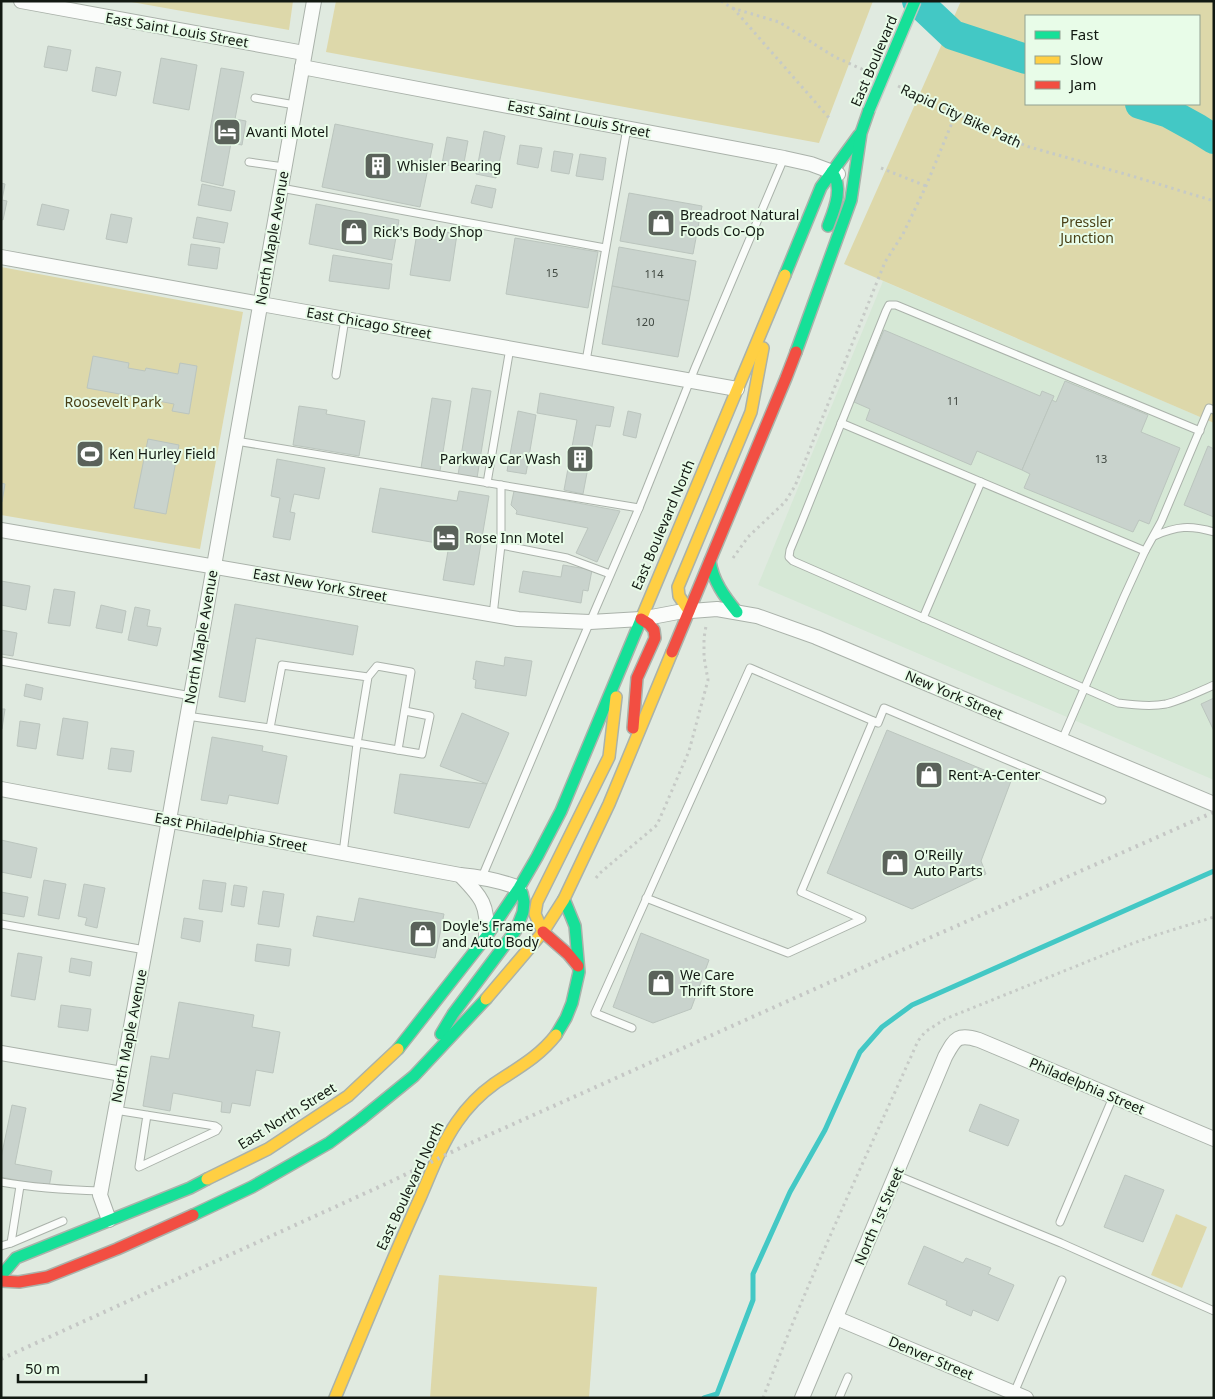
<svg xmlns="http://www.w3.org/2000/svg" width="1215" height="1399" font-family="'Noto Sans',sans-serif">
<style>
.built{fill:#d6e8d6}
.green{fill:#ddd8aa;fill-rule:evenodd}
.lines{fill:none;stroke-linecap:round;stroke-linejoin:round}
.stream{stroke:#43c8c5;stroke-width:5}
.river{stroke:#43c8c5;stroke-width:30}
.building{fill:#c9d3cd;stroke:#bbc5be}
.lane-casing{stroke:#aab2aa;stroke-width:9}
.street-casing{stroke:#aab2aa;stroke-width:16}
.fast-casing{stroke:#aab2aa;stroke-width:14}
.slow-casing{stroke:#aab2aa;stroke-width:14}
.jam-casing{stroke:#aab2aa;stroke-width:14}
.path{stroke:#c6cac6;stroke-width:3;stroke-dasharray:2.5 4;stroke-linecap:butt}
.lane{stroke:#fafcfa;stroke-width:7}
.street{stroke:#fafcfa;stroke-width:14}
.fast{stroke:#16e098;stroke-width:11}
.slow{stroke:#ffcf43;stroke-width:11}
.jam{stroke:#f24e42;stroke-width:11}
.rail{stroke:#c5c7c5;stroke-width:4;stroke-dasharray:2.5 5;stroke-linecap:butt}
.fast-bridge-casing{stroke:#c0c5c0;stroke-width:14;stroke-linecap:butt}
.fast-bridge{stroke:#16e098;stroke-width:11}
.labels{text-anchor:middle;stroke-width:4;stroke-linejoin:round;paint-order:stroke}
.number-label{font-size:11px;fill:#404841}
.street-label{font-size:14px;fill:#121912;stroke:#e8fce8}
.poi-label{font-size:14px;fill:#121912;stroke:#e8fce8;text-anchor:start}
.park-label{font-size:14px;fill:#494016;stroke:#e8fce8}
</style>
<rect width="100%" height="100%" fill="#e0eae0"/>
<polygon class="built" points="883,281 1214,423 1214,780 758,585"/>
<g class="green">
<polygon points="126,1 293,1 289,30"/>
<polygon points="336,1 873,1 819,143 326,52"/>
<path d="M961 1H1214V423L844 264ZM1026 16H1199V104H1026Z"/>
<polygon points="1,267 243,312 200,549 1,515"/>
<polygon points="1176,1214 1207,1227 1182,1288 1151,1275"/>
<polygon points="439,1275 597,1287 589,1398 430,1398"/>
</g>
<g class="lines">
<polyline class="stream" points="704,1398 717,1394 753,1300 753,1274 790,1192 825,1130 860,1052 882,1027 912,1005 1214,871"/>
<g class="river">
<polyline points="917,1 953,35 1026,59"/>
<polyline points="1140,104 1169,113 1198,129 1214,139"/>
</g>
</g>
<g class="building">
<polygon points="48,46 71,50 67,71 44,67"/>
<polygon points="161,58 197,65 189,110 153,103"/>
<polygon points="96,67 121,72 116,96 92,91"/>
<polygon points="221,68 244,72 235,119 246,121 242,145 231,143 223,186 201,181"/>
<polygon points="335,124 433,144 420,207 322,187"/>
<polygon points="484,131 505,136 496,178 476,174"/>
<polygon points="447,137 468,141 463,168 442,164"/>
<polygon points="520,145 542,148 538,168 517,164"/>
<polygon points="554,151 573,154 569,174 551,171"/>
<polygon points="580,154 606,158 603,180 576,176"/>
<polygon points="1,183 5,184 2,200 7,201 3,220 1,219"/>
<polygon points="202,184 235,191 231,211 198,205"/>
<polygon points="476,185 496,189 492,208 471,203"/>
<polygon points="629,193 702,206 693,254 620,241"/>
<polygon points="42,204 69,210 64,230 37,225"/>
<polygon points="316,204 399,220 392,260 309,244"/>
<polygon points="111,214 132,218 127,243 106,239"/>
<polygon points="197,217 228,223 224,243 193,238"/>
<polygon points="418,227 457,234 450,281 410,275"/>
<polygon points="515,238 598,252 588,308 506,294"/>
<polygon points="191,244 220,248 217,269 188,265"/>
<polygon points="619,247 696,261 689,301 612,286"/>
<polygon points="333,255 392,264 389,289 329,281"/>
<polygon points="612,286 689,301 678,357 602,344"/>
<polygon points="884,330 1040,396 1042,391 1054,396 1022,470 977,451 971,465 866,420 870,409 854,402"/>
<polygon points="93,356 129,363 128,368 145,371 146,368 178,374 180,363 197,366 189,414 172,411 174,404 87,388"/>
<polygon points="1065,381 1148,415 1141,432 1180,448 1149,524 1139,520 1133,532 1024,488 1030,474 1022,470 1052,400 1056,402"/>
<polygon points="472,388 491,391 477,478 458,475"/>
<polygon points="540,393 614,407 610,427 596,425 583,494 564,490 577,420 537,413"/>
<polygon points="432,398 451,401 440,471 421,468"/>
<polygon points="299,406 327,410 326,414 365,421 359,456 293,445"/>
<polygon points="518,411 536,415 526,474 507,471"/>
<polygon points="628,411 641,414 636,438 623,435"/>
<polygon points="148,439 179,445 166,514 134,508"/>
<polygon points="1208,446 1214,449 1214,517 1184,505"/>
<polygon points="277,459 325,468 319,499 294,494 290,512 295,513 290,540 273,537 280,498 271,496"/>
<polygon points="1,483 5,484 2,502 1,501"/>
<polygon points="380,488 457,501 459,491 489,496 474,585 443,580 449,545 372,532"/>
<polygon points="514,491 620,511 597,562 576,553 588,528 516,514 517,511 511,505"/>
<polygon points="563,565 592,570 588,591 583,590 581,603 519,592 523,571 561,577"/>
<polygon points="1,581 30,586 26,610 1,605"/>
<polygon points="54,589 75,592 70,626 48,623"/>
<polygon points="235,604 358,626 353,655 256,638 245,702 219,697"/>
<polygon points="101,605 126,611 122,633 96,628"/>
<polygon points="135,607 150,610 147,626 161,628 157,646 128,640"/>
<polygon points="1,630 17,633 13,656 1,654"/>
<polygon points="505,657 532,661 526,696 475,688 476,680 473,679 476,661 504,666"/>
<polygon points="26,684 43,688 41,700 24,696"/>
<polygon points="1214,698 1214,731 1201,704"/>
<polygon points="1,709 5,709 2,729 1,729"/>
<polygon points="462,713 509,733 487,784 440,766"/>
<polygon points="63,718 88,722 83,759 57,755"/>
<polygon points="20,721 40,724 36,749 17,746"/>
<polygon points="887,730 1011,781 981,861 986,874 912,909 827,873"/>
<polygon points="212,737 263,746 262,751 287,756 278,804 229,795 227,804 201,800"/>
<polygon points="111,748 134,751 131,772 108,769"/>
<polygon points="400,774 487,784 469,828 394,813"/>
<polygon points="1,840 37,848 31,878 1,872"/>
<polygon points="44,880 66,884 59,919 38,915"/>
<polygon points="203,880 226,883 222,912 199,909"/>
<polygon points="84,884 105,888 97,928 85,925 87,918 78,916"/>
<polygon points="234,885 247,887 244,907 231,905"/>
<polygon points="263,891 284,894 279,927 258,924"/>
<polygon points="1,892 28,897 24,917 1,913"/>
<polygon points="359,898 444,914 435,958 313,936 317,916 354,922"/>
<polygon points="184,918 203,921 200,942 181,938"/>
<polygon points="641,933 709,960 691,1009 653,1023 613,1007"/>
<polygon points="257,944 291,949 289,966 255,961"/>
<polygon points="18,953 42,957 35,1000 11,996"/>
<polygon points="71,958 92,962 90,976 69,972"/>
<polygon points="179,1002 254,1015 252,1027 280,1032 273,1073 256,1070 250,1106 232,1103 230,1113 221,1112 222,1102 173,1093 170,1111 143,1106 151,1056 169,1059"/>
<polygon points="61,1005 91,1009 88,1031 58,1027"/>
<polygon points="980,1104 1019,1120 1008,1146 969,1131"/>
<polygon points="12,1105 26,1108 15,1164 52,1171 49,1187 1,1177 1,1158"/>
<polygon points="1125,1175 1164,1190 1143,1242 1104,1227"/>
<polygon points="924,1246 963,1263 966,1258 991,1268 988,1274 1014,1285 998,1321 973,1310 971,1316 946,1305 947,1301 908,1284"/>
</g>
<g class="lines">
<defs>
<g id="lane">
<polyline points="255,98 295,105"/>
<polyline points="249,162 284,167"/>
<polyline points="281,188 605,248"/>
<polyline points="586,361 627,128"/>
<polyline points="336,375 345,319"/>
<polyline points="841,423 1145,551"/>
<path d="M1200 431 896 305H889L886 311 802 521 790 550 789 557 793 561 1118 703C1133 705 1151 707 1166 704 1182 700 1198 692 1214 685"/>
<polyline points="236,441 639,508"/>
<polyline points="487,483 510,348"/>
<polyline points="501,485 501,545 567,558 610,574"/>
<path d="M1154 536C1177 526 1190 525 1214 532"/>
<polyline points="493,615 501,545"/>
<polyline points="923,618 981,482"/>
<polyline points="1,661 191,696"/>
<polyline points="187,716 270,728"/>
<polyline points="1062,740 1124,597 1145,551 1161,522 1209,408 1214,410"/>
<polyline points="398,750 422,754 430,716 405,711"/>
<polyline points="343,853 357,744 368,677 282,665 270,728 398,750 411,672 377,666 368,677"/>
<polyline points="482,877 577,652 639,508 695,368 784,158"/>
<polyline points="646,898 788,953 862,919 801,892 873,721"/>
<polyline points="1,924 145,950"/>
<polyline points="632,1028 595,1013 750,668 878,723 884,708 1102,800"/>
<polyline points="115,1110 215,1126 218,1128 216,1131 139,1167 147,1115"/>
<polyline points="896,1175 1061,1243 1214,1311"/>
<path d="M1 1182C35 1188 67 1190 101 1191"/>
<polyline points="1060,1222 1113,1097"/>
<polyline points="11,1243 63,1221"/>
<polyline points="1,1246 11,1243 20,1186"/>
<polyline points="1014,1393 1062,1280"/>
<polyline points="839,1398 848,1377"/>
</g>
<g id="street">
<polyline points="21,1 304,53"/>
<polyline points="302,67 784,158 811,164 838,174"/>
<polyline points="1,257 261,304 737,389"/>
<polyline points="1,530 518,619 590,622 641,619 678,612 717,609 757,616 816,637 1214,804"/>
<path d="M1 789 460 875C481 877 499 880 519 888"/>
<path d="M460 875C480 896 489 904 486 935"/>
<polyline points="1,1053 122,1074"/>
<polyline points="109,1220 100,1195 169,820 314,1"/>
<polyline points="836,1318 1026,1398"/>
<path d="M802 1398 945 1057C955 1039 957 1033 979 1040L1214 1139"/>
</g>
<g id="fast">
<path d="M828 226C834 210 844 188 832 172"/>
<polyline points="785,275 821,187 859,135"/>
<polyline points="796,352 851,200 861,133 869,110"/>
<path d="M710 561C713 581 724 596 737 612"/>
<polyline points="441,1034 453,1014 516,930 523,912 524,902 522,893"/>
<polyline points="556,1035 566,1018 572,1003 579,972 575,926 564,899"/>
<polyline points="398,1049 486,937 519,888 537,857 561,811 642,617"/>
<polyline points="193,1215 252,1187 329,1143 360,1120 414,1076 486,999"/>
<polyline points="1,1276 16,1258 190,1188 207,1179"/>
</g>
<g id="slow">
<polyline points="689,611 679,596 678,587 751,412 763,348"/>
<polyline points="642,617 785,275"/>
<polyline points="543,932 535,914 537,902 609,757 616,697"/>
<polyline points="486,999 543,932 564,899 609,804 672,652"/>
<polyline points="207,1179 268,1149 348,1096 398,1049"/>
<path d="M335 1398C363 1331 390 1264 420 1198 431 1173 441 1145 457 1122 466 1109 480 1094 494 1084 516 1069 539 1057 556 1035"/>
</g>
<g id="jam">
<polyline points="672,652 786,378 796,352"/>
<polyline points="633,728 637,678 655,638 654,630 649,624 641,619"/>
<polyline points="543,932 568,954 578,966"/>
<polyline points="1,1281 19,1282 47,1277 117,1249 193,1215"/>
</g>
</defs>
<use href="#lane" class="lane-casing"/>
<use href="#street" class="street-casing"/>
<use href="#fast" class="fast-casing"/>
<use href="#slow" class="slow-casing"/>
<use href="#jam" class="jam-casing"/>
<g class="path">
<polyline points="721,1 732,8 779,22 835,57 866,71"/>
<polyline points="733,8 830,119"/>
<polyline points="898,86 1026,146 1132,176 1214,201"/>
<polyline points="881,168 926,186"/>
<polyline points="733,558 748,537 785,502 795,486 885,262 903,234 926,186 956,113"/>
<polyline points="596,878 600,873 657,825 689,751 708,680 704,657 704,638 706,626"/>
<path d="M763 1398C809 1277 865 1159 918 1041L925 1032 945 1019 1131 944 1156 935 1214 917"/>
</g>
<use href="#lane" class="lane"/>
<use href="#street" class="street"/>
<use href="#fast" class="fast"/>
<use href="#slow" class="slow"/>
<use href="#jam" class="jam"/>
<polyline class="rail" points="1,1359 392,1181 462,1147 875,962 1214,812"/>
<defs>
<polyline id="fast-bridge" points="869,110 915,1"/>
</defs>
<use href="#fast-bridge" class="fast-bridge-casing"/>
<use href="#fast-bridge" class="fast-bridge"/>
</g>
<defs>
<symbol id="hotel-square" viewBox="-11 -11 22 22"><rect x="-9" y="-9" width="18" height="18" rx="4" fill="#5a625a" stroke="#e8fce8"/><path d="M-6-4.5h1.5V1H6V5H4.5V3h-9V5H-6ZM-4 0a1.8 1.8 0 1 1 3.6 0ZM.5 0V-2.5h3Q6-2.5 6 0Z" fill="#fff"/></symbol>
<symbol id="building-square" viewBox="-11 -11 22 22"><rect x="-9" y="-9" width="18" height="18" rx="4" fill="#5a625a" stroke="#e8fce8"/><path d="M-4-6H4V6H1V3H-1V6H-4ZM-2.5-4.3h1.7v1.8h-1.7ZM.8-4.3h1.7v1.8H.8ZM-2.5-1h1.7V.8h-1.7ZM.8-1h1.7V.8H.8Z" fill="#fff"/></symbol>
<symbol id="shop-square" viewBox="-11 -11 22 22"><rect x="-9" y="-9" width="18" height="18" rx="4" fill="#5a625a" stroke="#e8fce8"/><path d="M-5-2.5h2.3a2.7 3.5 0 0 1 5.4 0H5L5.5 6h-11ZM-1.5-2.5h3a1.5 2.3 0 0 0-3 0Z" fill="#fff"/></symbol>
<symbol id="stadium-square" viewBox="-11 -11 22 22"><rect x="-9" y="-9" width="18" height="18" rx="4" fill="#5a625a" stroke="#e8fce8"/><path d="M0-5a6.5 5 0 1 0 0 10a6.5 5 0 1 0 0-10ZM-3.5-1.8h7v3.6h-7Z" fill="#fff"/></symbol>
</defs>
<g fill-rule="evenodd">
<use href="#hotel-square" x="211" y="116" width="32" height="32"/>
<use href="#building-square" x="362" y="150" width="32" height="32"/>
<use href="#shop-square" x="645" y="207" width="32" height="32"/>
<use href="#shop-square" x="338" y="216" width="32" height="32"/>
<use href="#stadium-square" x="74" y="438" width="32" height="32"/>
<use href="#building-square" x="564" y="443" width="32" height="32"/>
<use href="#hotel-square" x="430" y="522" width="32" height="32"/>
<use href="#shop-square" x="913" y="759" width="32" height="32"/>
<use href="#shop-square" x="879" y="847" width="32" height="32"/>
<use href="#shop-square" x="407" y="918" width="32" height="32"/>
<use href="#shop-square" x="645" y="967" width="32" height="32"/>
</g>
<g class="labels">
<g class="number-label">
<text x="552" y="277">15</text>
<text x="654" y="278">114</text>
<text x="645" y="326">120</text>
<text x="953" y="405">11</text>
<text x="1101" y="463">13</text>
</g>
<g class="street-label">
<text transform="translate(177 30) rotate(10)" y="5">East Saint Louis Street</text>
<text transform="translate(874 61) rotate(-67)" y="5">East Boulevard</text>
<text transform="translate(961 116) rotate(25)" y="5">Rapid City Bike Path</text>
<text transform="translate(579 119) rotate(11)" y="5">East Saint Louis Street</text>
<text transform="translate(272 238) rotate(-80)" y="5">North Maple Avenue</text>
<text transform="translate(369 323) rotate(10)" y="5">East Chicago Street</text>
<text transform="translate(663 525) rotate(-67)" y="5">East Boulevard North</text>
<text transform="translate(320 585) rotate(10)" y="5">East New York Street</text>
<text transform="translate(201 637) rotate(-80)" y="5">North Maple Avenue</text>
<text transform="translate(954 695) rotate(23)" y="5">New York Street</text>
<text transform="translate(231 832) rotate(11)" y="5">East Philadelphia Street</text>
<text transform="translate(129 1036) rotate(-79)" y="5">North Maple Avenue</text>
<text transform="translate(1087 1086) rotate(23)" y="5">Philadelphia Street</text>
<text transform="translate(287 1116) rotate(-32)" y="5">East North Street</text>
<text transform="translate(410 1186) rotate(-65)" y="5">East Boulevard North</text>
<text transform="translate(879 1216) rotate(-67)" y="5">North 1st Street</text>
<text transform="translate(931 1358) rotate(23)" y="5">Denver Street</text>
</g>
<g class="poi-label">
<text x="246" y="137">Avanti Motel</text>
<text x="397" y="171">Whisler Bearing</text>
<text x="680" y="220">Breadroot Natural<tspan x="680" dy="16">Foods Co-Op</tspan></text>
<text x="373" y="237">Rick's Body Shop</text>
<text x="109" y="459">Ken Hurley Field</text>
<text x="561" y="464" text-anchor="end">Parkway Car Wash</text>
<text x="465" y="543">Rose Inn Motel</text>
<text x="948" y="780">Rent-A-Center</text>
<text x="914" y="860">O'Reilly<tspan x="914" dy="16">Auto Parts</tspan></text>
<text x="442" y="931">Doyle's Frame<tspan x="442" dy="16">and Auto Body</tspan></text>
<text x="680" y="980">We Care<tspan x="680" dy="16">Thrift Store</tspan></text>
</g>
<g class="park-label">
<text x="1087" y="227">Pressler<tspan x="1087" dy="16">Junction</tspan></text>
<text x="113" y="407">Roosevelt Park</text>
</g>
</g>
<rect width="1215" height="1399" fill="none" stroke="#121912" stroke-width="5"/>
<rect x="1025" y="15" width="175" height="90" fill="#e8fce8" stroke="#92a192"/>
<rect x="1035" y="31" width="25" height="8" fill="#16e098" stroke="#92a192"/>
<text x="1070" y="40" font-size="15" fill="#121912">Fast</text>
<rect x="1035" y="56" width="25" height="8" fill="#ffcf43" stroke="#92a192"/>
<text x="1070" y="65" font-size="15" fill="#121912">Slow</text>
<rect x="1035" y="81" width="25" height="8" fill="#f24e42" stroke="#92a192"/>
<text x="1070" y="90" font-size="15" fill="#121912">Jam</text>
<path d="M18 1374v8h128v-8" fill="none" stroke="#121912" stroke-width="2.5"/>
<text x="25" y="1374" font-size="15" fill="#121912" stroke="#e8fce8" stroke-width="4" paint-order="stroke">50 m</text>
</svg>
